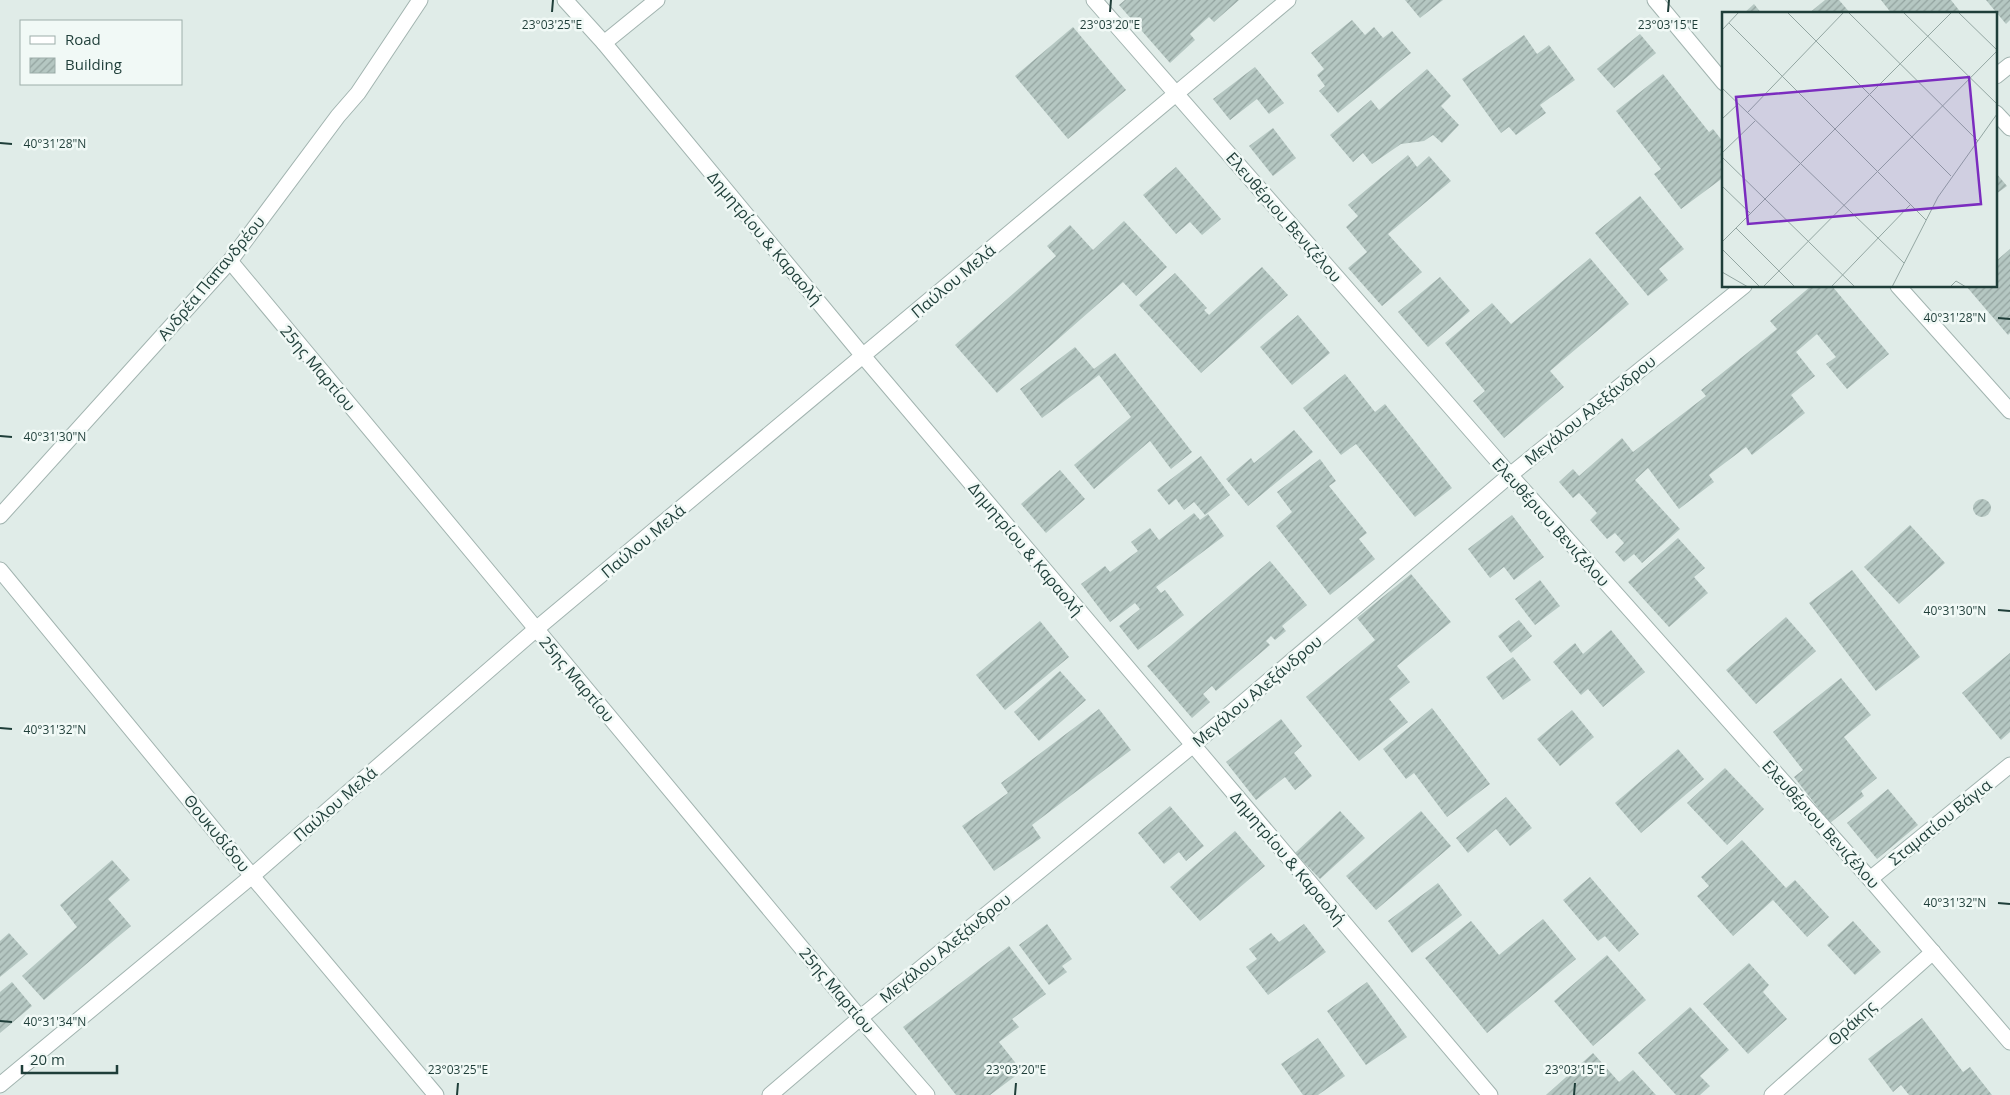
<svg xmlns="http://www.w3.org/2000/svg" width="2010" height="1095" font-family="'Open Sans',sans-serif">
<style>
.building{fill:url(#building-hatch)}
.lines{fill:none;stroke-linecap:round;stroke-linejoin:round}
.street-casing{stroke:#a2b4b0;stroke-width:17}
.street{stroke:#fff;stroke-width:15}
.ticks{fill:none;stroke:#1f3e39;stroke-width:2}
.labels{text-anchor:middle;stroke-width:5;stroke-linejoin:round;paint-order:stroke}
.street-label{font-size:16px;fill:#1f3e39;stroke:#f1f9f6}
.inset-road{fill:none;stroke:#93a6a2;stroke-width:1}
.view{fill:#7b2cbf;fill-opacity:0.15;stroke:#7b2cbf;stroke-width:2.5}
.inset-edge{fill:none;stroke:#1f3e39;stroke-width:2.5}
.ticks-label{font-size:12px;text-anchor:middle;fill:#1f3e39;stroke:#f1f9f6;stroke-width:5;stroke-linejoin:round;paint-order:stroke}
</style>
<defs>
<pattern id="building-hatch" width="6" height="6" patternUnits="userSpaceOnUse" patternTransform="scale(1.25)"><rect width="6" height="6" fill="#b5c7c2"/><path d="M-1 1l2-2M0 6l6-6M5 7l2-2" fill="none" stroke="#93a39f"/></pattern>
</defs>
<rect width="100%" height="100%" fill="#e0ece8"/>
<g class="building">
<polygon points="1125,0 1239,0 1214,22 1209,17 1190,34 1195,40 1170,63 1119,5"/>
<polygon points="1405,0 1443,0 1420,18"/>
<polygon points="1825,0 1839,0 1851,14 1808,14"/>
<polygon points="1881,0 1951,0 1962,14 1892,14"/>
<polygon points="1986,0 2010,0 2010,20 2006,24"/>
<polygon points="1754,4 1762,14 1743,14"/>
<polygon points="1352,20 1365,35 1374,27 1383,38 1392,31 1411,53 1338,113 1319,91 1325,86 1317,75 1324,69 1311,53"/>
<polygon points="1073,27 1126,90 1068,139 1015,76"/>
<polygon points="1640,34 1656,53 1614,88 1597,69"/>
<polygon points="1524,35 1537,54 1549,45 1575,80 1540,105 1546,113 1516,135 1509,127 1501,133 1462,79"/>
<polygon points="1255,67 1284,103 1269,114 1257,99 1230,120 1213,99"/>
<polygon points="1427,69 1451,96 1441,106 1459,125 1442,143 1433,135 1424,141 1401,144 1372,164 1363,153 1353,162 1330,135 1371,100 1379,110"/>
<polygon points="1663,74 1709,132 1713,129 1724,143 1724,177 1681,209 1654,174 1661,169 1616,111"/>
<polygon points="1273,128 1296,158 1273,176 1249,146"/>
<polygon points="1408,155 1417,167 1429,156 1451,181 1388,234 1422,272 1382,306 1348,268 1367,252 1346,227 1358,216 1348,205"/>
<polygon points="1176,167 1221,219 1202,235 1190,222 1176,234 1143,195"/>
<polygon points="1996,173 2007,186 1996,194"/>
<polygon points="1640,196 1684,249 1659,269 1668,280 1648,296 1595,233"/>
<polygon points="1124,221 1167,267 1136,296 1123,282 997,393 955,345 1056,256 1047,246 1070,225 1093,250"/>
<polygon points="2010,249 2010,333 2008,335 1966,286 1996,286 1996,261"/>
<polygon points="1590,258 1629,304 1550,371 1564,387 1504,438 1473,401 1485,391 1445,343 1492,303 1511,324"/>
<polygon points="1262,267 1288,295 1201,373 1139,305 1175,273 1207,308 1204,310 1209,315"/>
<polygon points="1440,277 1470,311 1428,347 1398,312"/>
<polygon points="1811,286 1832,286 1889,354 1847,389 1826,364 1836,357 1817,334 1796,352 1815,376 1791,395 1805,413 1752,455 1746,447 1709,475 1714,482 1679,509 1648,468 1635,480 1680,529 1642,563 1634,554 1624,562 1615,552 1624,543 1615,533 1607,539 1590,520 1597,513 1579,493 1573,498 1559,482 1573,469 1579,476 1622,438 1633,452 1706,396 1701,390 1777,329 1770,321"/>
<polygon points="1298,315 1330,353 1292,385 1260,347"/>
<polygon points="1075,347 1094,369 1115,353 1192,452 1171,469 1150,441 1094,489 1074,465 1131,417 1099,375 1042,418 1020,389"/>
<polygon points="1345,374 1375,412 1385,404 1452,488 1415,517 1356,444 1341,455 1303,408"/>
<polygon points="1294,430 1313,452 1248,506 1226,479 1251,458 1254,463"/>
<polygon points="1201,456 1230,495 1205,515 1194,502 1184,510 1176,499 1169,505 1157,490"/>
<polygon points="1320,459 1336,481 1329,486 1367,533 1359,539 1375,559 1330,595 1276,526 1292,512 1277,492"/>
<polygon points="1060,470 1085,499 1046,533 1021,504"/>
<circle cx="1982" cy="508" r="9"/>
<polygon points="1194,513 1200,520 1208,514 1224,536 1156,587 1161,593 1165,590 1184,615 1138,650 1119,626 1140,609 1135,603 1110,622 1081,584 1105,566 1110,572 1138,551 1131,542 1150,528 1159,540"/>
<polygon points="1512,515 1544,557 1514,580 1504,567 1490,578 1468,549"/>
<polygon points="1910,525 1945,563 1899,604 1864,567"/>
<polygon points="1678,538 1705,568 1694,577 1708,593 1669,627 1628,582"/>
<polygon points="1270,561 1307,605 1282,626 1286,631 1275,640 1271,636 1266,641 1270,645 1216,691 1212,686 1203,694 1210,702 1192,718 1147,666"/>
<polygon points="1852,570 1920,657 1876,691 1809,603"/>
<polygon points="1411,574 1451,622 1397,666 1410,682 1389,699 1408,722 1359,761 1306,697 1375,640 1357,618"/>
<polygon points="1540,580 1560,606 1535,625 1515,599"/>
<polygon points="1786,617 1816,651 1756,704 1726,670"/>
<polygon points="1519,620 1532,636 1511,653 1498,636"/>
<polygon points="1040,621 1069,657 1005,710 976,675"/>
<polygon points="1611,630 1645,672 1603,707 1588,689 1581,695 1553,662 1575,643 1583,654"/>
<polygon points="2010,653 2010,732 2001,740 1962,693"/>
<polygon points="1513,657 1531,680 1503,700 1486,677"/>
<polygon points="1060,671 1086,700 1039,741 1014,712"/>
<polygon points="1841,678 1871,715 1844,737 1877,778 1861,791 1864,796 1830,823 1794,777 1803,770 1773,732"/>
<polygon points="1432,708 1490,784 1447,817 1414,773 1406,779 1383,749"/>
<polygon points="1099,709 1131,750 1032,825 1041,838 994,871 962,826 1008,793 1001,783"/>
<polygon points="1572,710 1594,737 1560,766 1537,739"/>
<polygon points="1281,719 1302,746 1294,753 1312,776 1295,790 1285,777 1256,800 1226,762"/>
<polygon points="1678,749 1704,779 1641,833 1615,803"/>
<polygon points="1725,768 1764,809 1727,845 1687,803"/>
<polygon points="1888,789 1918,825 1877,859 1847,823"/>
<polygon points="1506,797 1532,828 1510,846 1496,829 1468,853 1456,838"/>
<polygon points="1170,806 1204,846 1186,861 1179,852 1164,864 1138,833"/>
<polygon points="1340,811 1365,838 1320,879 1295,853"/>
<polygon points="1421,811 1451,846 1376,910 1346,876"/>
<polygon points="1235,831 1265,866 1200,921 1170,887"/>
<polygon points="1742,840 1786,888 1795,880 1829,917 1807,937 1773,900 1733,936 1697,896 1709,886 1701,877"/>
<polygon points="112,860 130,880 108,899 131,926 44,1000 22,976 77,927 60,905"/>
<polygon points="1590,877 1639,934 1619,952 1605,936 1598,941 1563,900"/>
<polygon points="1438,883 1462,915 1412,953 1388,921"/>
<polygon points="1543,919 1576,959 1487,1033 1425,958 1471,921 1499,955"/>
<polygon points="1853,921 1881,952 1855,975 1827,945"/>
<polygon points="1047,924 1072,959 1062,966 1067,972 1049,985 1019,945"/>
<polygon points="1304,924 1326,952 1268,995 1246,967 1257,959 1249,949 1271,933 1279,942"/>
<polygon points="9,933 28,954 0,977 0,941"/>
<polygon points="1009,946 1046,994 1012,1019 1019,1027 999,1042 1022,1071 990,1095 956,1095 903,1027"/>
<polygon points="1607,955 1646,1000 1593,1046 1554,1001"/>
<polygon points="1749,963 1769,985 1763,992 1787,1019 1748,1054 1703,1004"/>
<polygon points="12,982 32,1006 0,1033 0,992"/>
<polygon points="1367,982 1407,1037 1366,1065 1327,1011"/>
<polygon points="1690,1007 1729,1050 1700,1076 1710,1086 1700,1095 1676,1095 1638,1053"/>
<polygon points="1922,1018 1963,1072 1970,1067 1992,1095 1909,1095 1901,1085 1893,1092 1868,1059"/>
<polygon points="1318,1038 1345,1076 1318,1095 1303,1095 1281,1064"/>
<polygon points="1593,1053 1619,1082 1633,1070 1656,1095 1546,1095"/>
</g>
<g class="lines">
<defs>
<g id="street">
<polyline points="565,0 604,43 864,357 1490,1095"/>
<polyline points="1094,0 1510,475 1870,879 2010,1042"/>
<polyline points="1655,0 1724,83"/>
<polyline points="604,43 657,0"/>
<polyline points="1996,76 2010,65"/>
<polyline points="1996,113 2010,128"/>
<polyline points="230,261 860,1018 927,1095"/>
<polyline points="1898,286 2010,411"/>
<polyline points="0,516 230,261 338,116 358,93 420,0"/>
<polyline points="0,570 252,876 436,1095"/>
<polyline points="1870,879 2010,765"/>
<polyline points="0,1085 252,876 535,630 1288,0"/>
<polyline points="770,1095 860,1018 1192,746 1510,475 1744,286"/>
<polyline points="1772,1095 1933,952"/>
</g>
</defs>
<use href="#street" class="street-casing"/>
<use href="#street" class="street"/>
</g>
<path class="ticks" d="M552 12 553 0M1110 12 1111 0M1668 12 1669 0M0 143 12 144M1998 318 2010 319M0 436 12 437M1998 610 2010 611M0 728 12 729M1998 903 2010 904M0 1021 12 1022M457 1095 458 1083M1015 1095 1016 1083M1574 1095 1575 1083"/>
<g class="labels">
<g class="street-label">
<text transform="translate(1284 217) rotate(49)" y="6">Ελευθέριου Βενιζέλου</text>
<text transform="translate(765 238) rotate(50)" y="6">Δημητρίου &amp; Καραολή</text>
<text transform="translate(211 278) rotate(-50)" y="6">Ανδρέα Παπανδρέου</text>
<text transform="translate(953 281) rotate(-40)" y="6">Παύλου Μελά</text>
<text transform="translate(318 368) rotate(50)" y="6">25ης Μαρτίου</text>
<text transform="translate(1590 410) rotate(-39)" y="6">Μεγάλου Αλεξάνδρου</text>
<text transform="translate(1551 522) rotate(48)" y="6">Ελευθέριου Βενιζέλου</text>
<text transform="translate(643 541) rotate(-40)" y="6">Παύλου Μελά</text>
<text transform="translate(1026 549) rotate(50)" y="6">Δημητρίου &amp; Καραολή</text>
<text transform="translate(577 679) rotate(50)" y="6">25ης Μαρτίου</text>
<text transform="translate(1257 691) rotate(-40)" y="6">Μεγάλου Αλεξάνδρου</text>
<text transform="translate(335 804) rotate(-41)" y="6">Παύλου Μελά</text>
<text transform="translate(1940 822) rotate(-39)" y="6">Σταματίου Βάγια</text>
<text transform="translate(1821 824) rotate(48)" y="6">Ελευθέριου Βενιζέλου</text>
<text transform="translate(217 833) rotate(51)" y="6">Θουκυδίδου</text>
<text transform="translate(1288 858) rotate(50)" y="6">Δημητρίου &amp; Καραολή</text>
<text transform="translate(945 948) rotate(-39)" y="6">Μεγάλου Αλεξάνδρου</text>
<text transform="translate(837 990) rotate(50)" y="6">25ης Μαρτίου</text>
<text transform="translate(1852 1023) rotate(-42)" y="6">Θράκης</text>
</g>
</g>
<g transform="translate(1722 12)">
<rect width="275" height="275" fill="#e0ece8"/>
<path class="inset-road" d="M65 0 229 164M126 0 256 129M181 0 275 92M236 0 275 38M7 11 204 208M0 18 17 0M0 76 182 251M25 101 122 0M0 107 16 92M0 141 33 109M0 145 133 275M0 174 28 201M14 216 73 275M0 230 230 0M0 237 38 275M0 260 26 275M41 275 275 39M109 275 188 193M170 275 216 185 275 102M228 275 234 269 244 275"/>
<path class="view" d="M247 65 259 192 26 212 14 85Z"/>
<rect width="275" height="275" class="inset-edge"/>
</g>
<g class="ticks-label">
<text x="552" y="29">23°03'25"E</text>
<text x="1110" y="29">23°03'20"E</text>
<text x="1668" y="29">23°03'15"E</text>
<text x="55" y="148">40°31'28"N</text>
<text x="1955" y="322">40°31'28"N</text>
<text x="55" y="441">40°31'30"N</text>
<text x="1955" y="615">40°31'30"N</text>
<text x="55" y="734">40°31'32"N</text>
<text x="1955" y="907">40°31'32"N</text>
<text x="55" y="1026">40°31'34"N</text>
<text x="458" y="1074">23°03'25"E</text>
<text x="1016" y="1074">23°03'20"E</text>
<text x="1575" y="1074">23°03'15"E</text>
</g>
<rect x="20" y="20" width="162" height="65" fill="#f1f9f6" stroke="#9daeaa"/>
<rect x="30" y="36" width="25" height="8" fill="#ffffff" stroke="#9daeaa"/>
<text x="65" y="45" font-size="15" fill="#1f3e39">Road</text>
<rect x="30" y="58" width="25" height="15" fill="url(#building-hatch)" stroke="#9daeaa"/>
<text x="65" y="70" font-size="15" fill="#1f3e39">Building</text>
<path d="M22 1065v8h95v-8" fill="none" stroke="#1f3e39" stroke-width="2.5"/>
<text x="30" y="1065" font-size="15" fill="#1f3e39" stroke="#f1f9f6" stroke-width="4" paint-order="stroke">20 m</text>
</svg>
